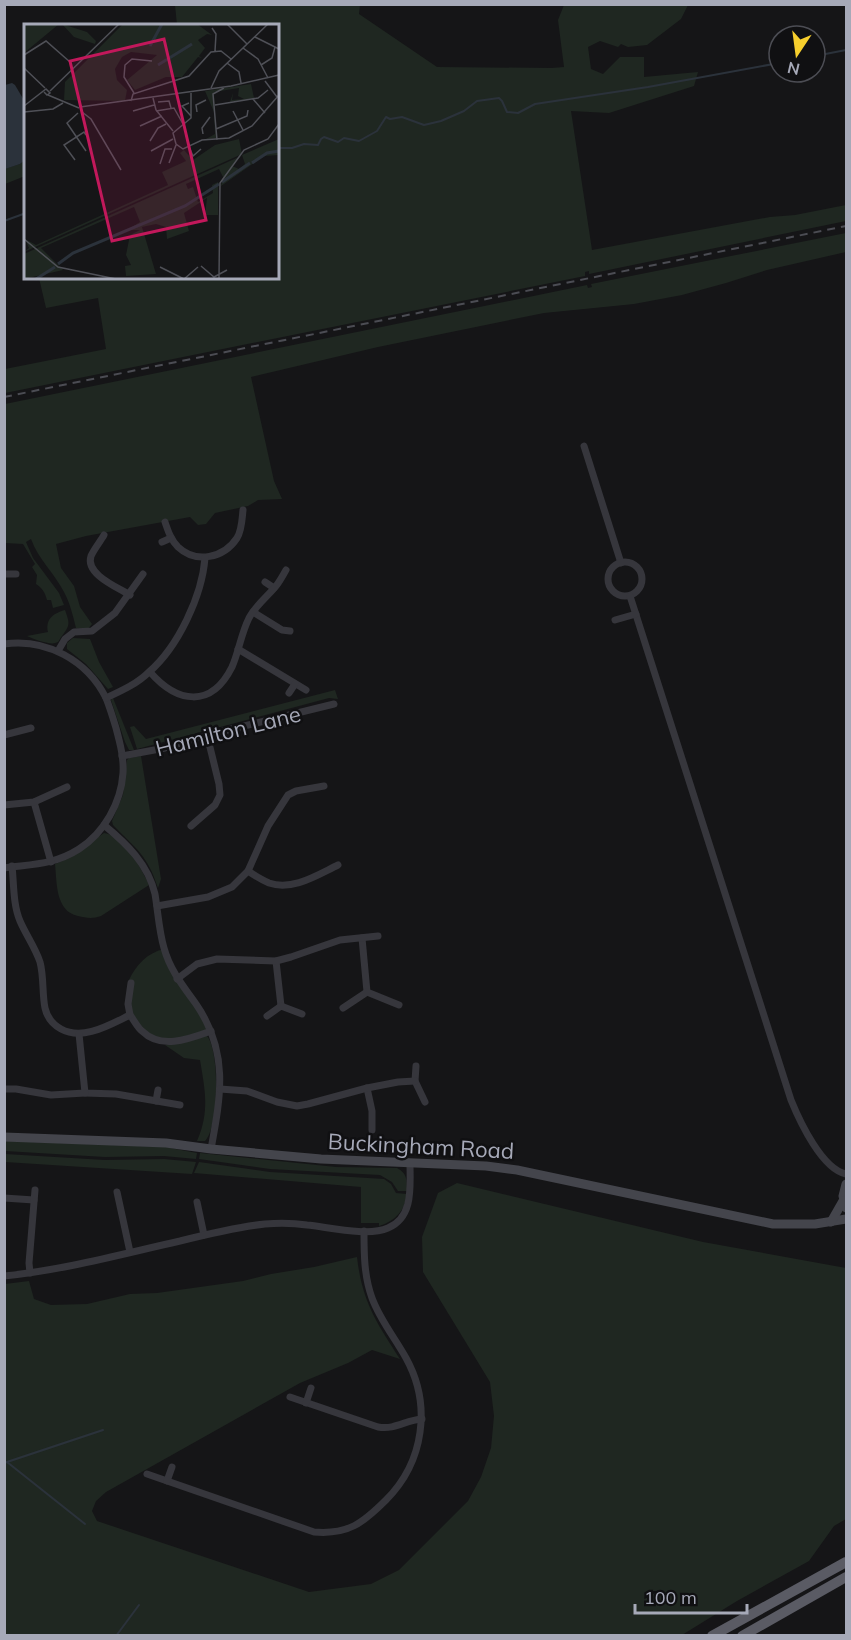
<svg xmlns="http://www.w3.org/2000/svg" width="851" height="1640" font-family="Mulish,sans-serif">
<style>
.green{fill:#1f2721}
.water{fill:#2b323b}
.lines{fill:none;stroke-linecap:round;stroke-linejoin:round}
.stream{stroke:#2b323b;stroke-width:2}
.minor{stroke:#36363c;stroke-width:7}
.secondary{stroke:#44454c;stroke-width:9}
.trunk{stroke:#5a5b64;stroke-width:10}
.rail{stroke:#4b4c53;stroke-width:2;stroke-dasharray:8 6;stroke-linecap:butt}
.labels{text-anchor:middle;stroke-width:5;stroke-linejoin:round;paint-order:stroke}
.street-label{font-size:22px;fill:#a6a9b8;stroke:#101012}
.inset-river{fill:none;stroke:#2b323b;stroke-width:3}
.inset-road{fill:none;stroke:#4f5057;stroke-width:1.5}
.view{fill:#c2185b;fill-opacity:0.15;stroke:#c2185b;stroke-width:3}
.inset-edge{fill:none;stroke:#a6a9b8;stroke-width:3}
</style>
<rect width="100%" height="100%" fill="#151517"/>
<g class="green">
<polygon points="175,5 360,5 359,14 437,67 552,68 564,67 558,20 564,5 688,5 681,19 647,45 628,47 621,44 618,47 600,41 588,47 591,69 603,74 620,57 644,57 644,77 698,72 694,86 609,113 571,111 592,250 770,217 795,215 846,205 846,221 589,274 589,271 585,272 585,276 5,393 5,369 106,349 98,298 46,308 39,278 278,278 278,26 177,25"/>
<polygon points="25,160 25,176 5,184 4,169 20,164"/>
<path d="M846 233V252L767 270 726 283 682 295 634 304 544 313 378 347 251 377 274 481 282 499 258 500 248 506 215 513 206 524 198 525 190 517 86 536 56 544 61 568 74 586 80 607 92 624 88 629 76 628C73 616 70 603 64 592 55 574 38 559 31 539L26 542 33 558 59 593 64 605 53 608 51 600H47C45 592 42 588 36 584L37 575 32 567 35 564 23 544 5 543V404L587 285 588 288 592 287 591 284Z"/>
<path d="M65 610C70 624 70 625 62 636 59 639 60 642 55 643 50 645 33 639 27 636L48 632C45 619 54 613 65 610Z"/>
<polygon points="73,638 90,639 99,662 113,687 108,689 86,664 67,649 67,643"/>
<polygon points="335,690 338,699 329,698 137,749 130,727 134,726 146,739"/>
<polygon points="113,698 134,750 129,750 125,742 111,700"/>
<path d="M141 756 161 879 158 888C147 854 136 849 113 825L112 821 123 795 127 760 129 758Z"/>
<path d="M104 833C123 835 142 869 149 885L101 916C93 919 86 918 78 916 55 911 57 882 55 864L67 859Z"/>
<path d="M164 949 211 1031 190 1039 157 1041 130 1015 131 983 129 980C136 965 147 953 164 949Z"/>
<path d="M203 1036H207C220 1051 219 1129 205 1141H197C210 1112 205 1090 200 1060L184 1058 165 1045 174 1044Z"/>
<polygon points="5,1141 165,1147 197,1153 196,1159 164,1156 105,1157 5,1151"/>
<path d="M200 1153 336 1167 397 1168C407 1173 407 1180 407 1191H398L392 1182 380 1175 270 1169 199 1159Z"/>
<polygon points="5,1154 105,1160 164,1159 196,1162 192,1174 5,1162"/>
<path d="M199 1162 270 1172 384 1179 391 1184 396 1193 407 1194C405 1211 395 1221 379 1226V1223H361V1187L194 1173Z"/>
<path d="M457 1183 703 1242 846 1268V1519L834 1526 809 1561 737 1601 682 1635H5V1284L29 1281 34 1299 51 1305 87 1304 130 1294 157 1293 243 1281 271 1274 314 1267 357 1257C362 1301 376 1322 400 1359L372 1350 348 1363 300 1383 106 1492 96 1501 92 1511 97 1521 309 1592 371 1584 399 1570 468 1501 481 1477 491 1448 494 1416 490 1382 423 1272 422 1237 438 1193Z"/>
</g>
<polygon class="water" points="12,83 15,85 25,102 25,160 20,164 5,169 5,85"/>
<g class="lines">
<g class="stream">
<polyline points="815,56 846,50"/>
<polyline points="278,148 292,148 304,144 318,145 321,139 324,137 338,142 344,138 359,141 377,131 386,117 390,119 402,117 424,125 441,121 464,111 477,101 499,98 502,101 507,112 518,113 535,104 648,87 779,63"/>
<polyline points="4,221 26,213"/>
<polyline points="7,1462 85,1524"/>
<polyline points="4,1463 103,1430"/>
<polyline points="116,1636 139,1605"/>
</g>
<g class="minor">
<polyline points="584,446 621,563"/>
<path d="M165 522C168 531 171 540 178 547 196 564 224 558 237 538 242 530 242 519 243 510"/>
<path d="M104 535C100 542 94 549 91 556 85 574 117 587 130 595"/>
<polyline points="162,542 171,538"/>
<circle cx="625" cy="579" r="17"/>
<polyline points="4,574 16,574"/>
<polyline points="265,582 274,588"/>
<path d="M630 596 791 1100C800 1122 822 1169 846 1174"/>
<polyline points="253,612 282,630 290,631"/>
<polyline points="615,620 636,614"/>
<path d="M4 644C46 638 87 660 106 698 110 708 113 718 116 728 120 743 124 758 123 773 121 803 104 833 79 849 54 865 32 864 4 868"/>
<polyline points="238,649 306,690"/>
<polyline points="58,651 65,639 74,632 92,631 115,613 143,574"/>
<path d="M150 672C177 703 211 709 232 667 239 651 241 634 249 618 256 605 267 597 276 586 280 581 283 575 286 570"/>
<polyline points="289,693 295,684"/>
<path d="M106 698C121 691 137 684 149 672 178 647 202 596 205 558"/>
<polyline points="4,735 31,728"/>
<polyline points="122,756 165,748 207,735 334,704"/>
<polyline points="34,802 51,862"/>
<polyline points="4,805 34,802 67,787"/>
<path d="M104 825C127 844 148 864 155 894 158 912 159 931 164 948 170 970 183 986 196 1004 229 1052 221 1095 211 1149"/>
<polyline points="191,826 215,805 220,795 219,784 207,735"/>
<path d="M12 866C14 884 13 905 20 921 26 935 35 947 40 962 44 977 42 993 45 1008 47 1017 52 1024 61 1029 83 1041 109 1025 130 1015 134 1020 137 1027 142 1031 161 1050 189 1039 211 1031"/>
<path d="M248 871C254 875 262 880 269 883 293 891 317 875 338 865"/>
<polyline points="157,906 208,897 232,887 248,871 268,826 288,795 296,791 324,786"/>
<polyline points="362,938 367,992 399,1005"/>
<polyline points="276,961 281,1006"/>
<polyline points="177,979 197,964 217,959 276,961 291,957 340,940 378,936"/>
<polyline points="343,1008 367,992"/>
<polyline points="130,1015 128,1004 131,983"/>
<polyline points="267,1016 281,1006 302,1014"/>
<polyline points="79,1034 85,1093 116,1094 180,1105"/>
<polyline points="416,1066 415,1081 425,1102"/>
<polyline points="367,1088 372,1111 372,1130"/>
<polyline points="4,1089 16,1089 51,1095 85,1093"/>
<polyline points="220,1089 247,1091 277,1102 297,1106 308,1104 367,1088 398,1082 415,1081"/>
<polyline points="156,1101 158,1090"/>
<polyline points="117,1192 130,1252"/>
<polyline points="4,1198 34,1200"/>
<polyline points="197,1202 204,1235"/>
<polyline points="30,1273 29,1263 35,1190"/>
<path d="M4 1276C64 1270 122 1254 180 1241 208 1234 236 1227 265 1224 278 1223 293 1223 307 1225 328 1227 368 1237 388 1228 414 1217 410 1186 410 1163"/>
<path d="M290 1397 378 1427C396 1430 405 1420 422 1419"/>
<polyline points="306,1403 311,1388"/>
<path d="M147 1474 314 1532C348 1535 363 1523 386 1500 424 1462 432 1405 406 1358 395 1338 380 1320 372 1298 364 1276 364 1254 364 1231"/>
<polyline points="167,1481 172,1467"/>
</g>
<g class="secondary">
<polyline points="4,1137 166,1143 211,1149 321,1159 486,1166 517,1170 773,1224 815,1224 846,1219"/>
<polyline points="846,1184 843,1196 846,1208"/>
<polyline points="831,1222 843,1201"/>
</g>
<g class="trunk">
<polyline points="712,1636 846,1562"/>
<polyline points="742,1636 846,1577"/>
</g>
<polyline class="rail" points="4,397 846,226"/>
</g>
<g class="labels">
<g class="street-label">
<text transform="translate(228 731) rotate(-14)" y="8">Hamilton Lane</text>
<text transform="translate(421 1146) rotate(3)" y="8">Buckingham Road</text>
</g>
</g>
<g transform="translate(24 24)">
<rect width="255" height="255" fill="#151517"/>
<path d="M0 0H35L0 29ZM38 0 63 8 72 17 71 20 50 13ZM99 0H173L188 11 183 10 174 16 181 24 175 32 178 34 174 33 158 53H142L111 66 103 56 133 31 107 28 98 33 91 45 93 56 103 66 101 77 40 76 41 58ZM227 60 230 74 206 78 209 69 208 76 220 75 214 72 215 64 190 68 192 114 182 115 191 110 190 88 181 67ZM215 115 218 130 0 228 5 224 1 215 12 221 144 161 138 148 162 137 156 129 160 126 169 136 191 121ZM255 115V131L240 132 197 162 199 153 195 145 162 160 164 165 169 163 174 178 189 169 188 161 194 158V191H181L183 174 160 189 165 207 143 215 142 203 132 200 118 203 132 250 102 252 101 242 107 241 102 231 106 211 116 206H103L116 198 110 183 17 224 39 246 0 255V230L217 132 208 142 215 145 221 140 218 131Z" fill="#1f2721"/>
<path class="inset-river" d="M126 22 138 0M134 41 168 20M228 139 243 129 255 127M198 158 226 139M34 240 49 229 161 182 195 160M12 255 31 243"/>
<path class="inset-road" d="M203 0 223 20M188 4 192 10 191 27M231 13 255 25M219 24 234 35 244 54M0 31 22 17 46 38M203 39 215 48 217 59M237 41 248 34 251 23M0 44 21 64M241 57 253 73M187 64 195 47 244 0M26 67 95 0M110 69 100 53 101 41 108 35 128 37M167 69V94L149 109 152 120 159 125 178 116 205 114 228 102 255 71M24 71 55 84M129 74 132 86 149 107M229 75 241 89M107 77 109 70 165 52 187 28 197 27 207 35M134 78 145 77 147 84M165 79 158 82 167 92M191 81 234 74 244 66M0 82 22 65 26 69 23 71 20 68M56 83 207 62 255 51M109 87 130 81M132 87 150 84 159 100M209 87 219 106M0 88 29 85 39 79M58 88 67 95 97 146M173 88 172 81 182 76M54 89 43 99 62 127M116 102 138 92M192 105 223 92 224 86M179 110 178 104 186 93M193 116 189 70 200 64M126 117 134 104 142 100M166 125 169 132 177 125M127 127 149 115M51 136 40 121 60 108 62 111M145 139 152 121M136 140 141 125H148M0 215 34 243 92 255M177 242 190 253 203 246M136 243 160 255 174 243M195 255 196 159 220 126 244 115 255 100"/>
<path class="view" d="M140 15 182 196 88 217 46 37Z"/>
<rect width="255" height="255" class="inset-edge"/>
</g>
<rect width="851" height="1640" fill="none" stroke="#a6a9b8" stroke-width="12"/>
<g transform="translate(797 54) rotate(193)"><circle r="28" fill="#101012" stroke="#4c4d54" stroke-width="1.5"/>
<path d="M0-4.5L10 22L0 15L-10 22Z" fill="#f7cf2d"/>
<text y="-9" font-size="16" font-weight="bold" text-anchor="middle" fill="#a6a9b8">N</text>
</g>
<path d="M635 1604v9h112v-9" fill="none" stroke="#a6a9b8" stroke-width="3"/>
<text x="644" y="1604" font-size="18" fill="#a6a9b8" stroke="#101012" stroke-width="4.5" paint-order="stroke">100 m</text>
</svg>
